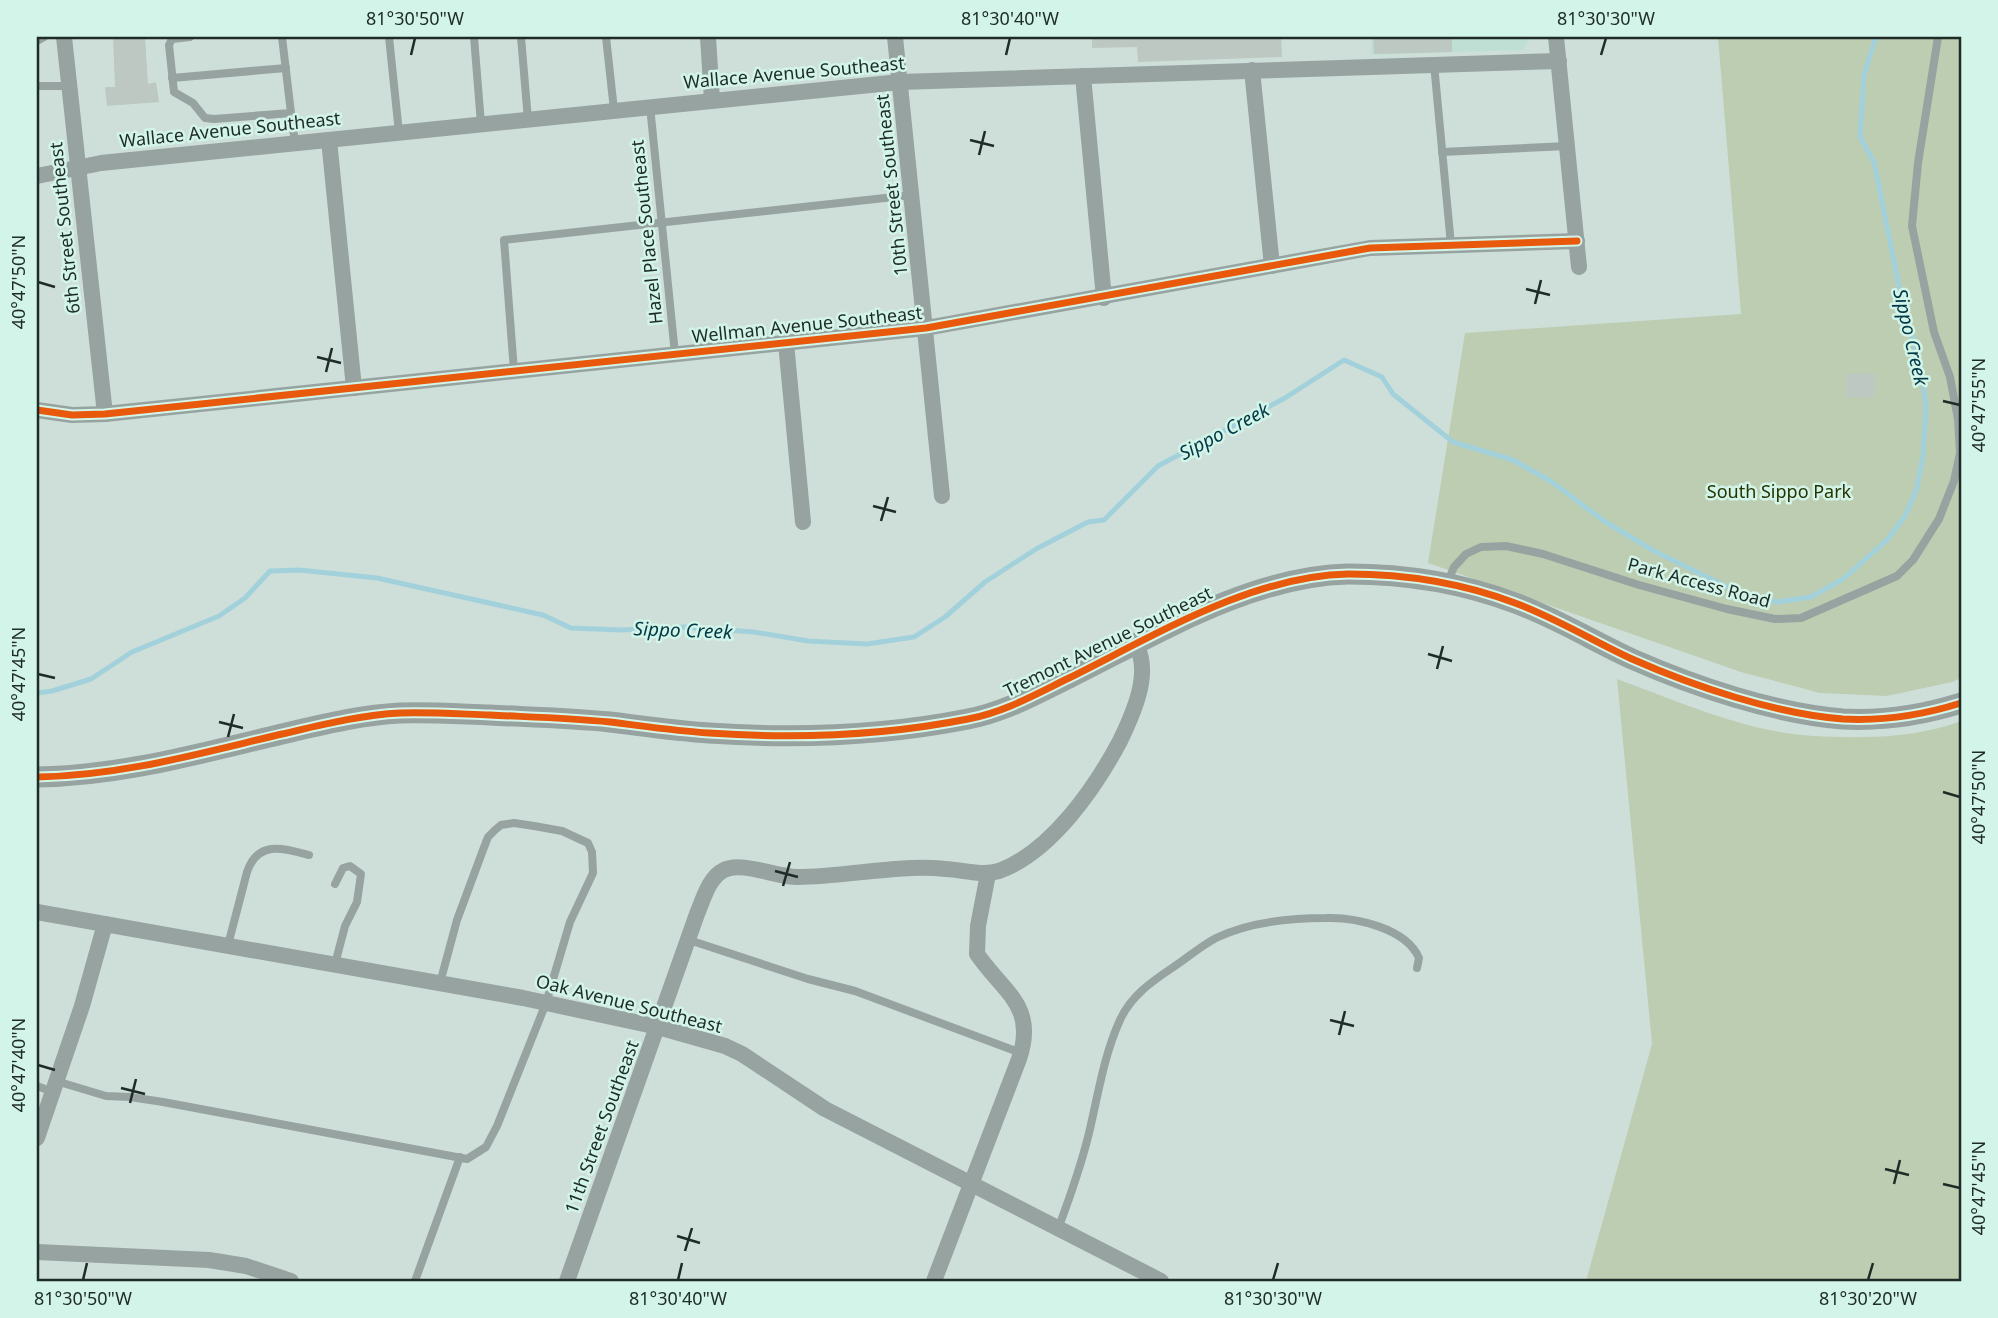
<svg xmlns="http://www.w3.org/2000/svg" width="1998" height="1318" font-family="'Noto Sans',sans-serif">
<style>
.built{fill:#c0dfd4}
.green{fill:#bdcdb2}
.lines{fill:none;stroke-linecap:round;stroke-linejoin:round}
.stream{stroke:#a3d1db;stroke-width:5}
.building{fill:#bcc8c1}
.service{stroke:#97a3a1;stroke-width:8}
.minor{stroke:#97a3a1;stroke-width:16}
.tertiary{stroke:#97a3a1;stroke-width:21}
.cycleway-casing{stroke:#d3f4e8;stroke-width:11}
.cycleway{stroke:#e8590c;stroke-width:7}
.ticks{fill:none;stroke:#1e2b26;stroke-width:2.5}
.labels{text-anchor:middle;stroke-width:5;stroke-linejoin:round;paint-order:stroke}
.street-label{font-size:18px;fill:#1e2b26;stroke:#d3f4e8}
.park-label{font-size:18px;fill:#273400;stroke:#d3f4e8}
.water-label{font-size:19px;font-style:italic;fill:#003845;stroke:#d3f4e8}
.neatline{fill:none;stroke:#1e2b26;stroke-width:2.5}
.ticks-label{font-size:18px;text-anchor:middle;fill:#1e2b26}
</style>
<rect width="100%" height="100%" fill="#cedfd9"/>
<polygon class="built" points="1371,37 1528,37 1529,40 1523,50 1371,55"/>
<g class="green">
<polygon points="1718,37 1961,37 1961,678 1952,682 1887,696 1820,693 1741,672 1428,563 1465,333 1741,314"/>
<path d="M1617 679C1672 699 1728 724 1786 733 1811 737 1836 737 1861 737 1895 737 1929 733 1961 721V1281H1586L1652 1044Z"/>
</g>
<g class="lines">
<polyline class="stream" points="37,693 52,691 91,679 132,652 219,616 245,598 270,571 299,570 377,578 543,615 571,628 621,630 685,627 754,632 808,641 867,644 914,637 945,617 985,582 1036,549 1088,522 1104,520 1158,466 1285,398 1344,360 1382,377 1393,394 1453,442 1513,460 1552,482 1604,521 1654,551 1744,595 1777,602 1811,597 1843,579 1887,540 1905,516 1917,488 1923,455 1926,407 1921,367 1900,291 1874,162 1860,137 1864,75 1876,37"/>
</g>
<g class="building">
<polygon points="113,37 145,37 148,84 156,82 159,102 107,106 105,87 115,87"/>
<polygon points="1092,37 1281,37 1282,57 1138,62 1137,47 1092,48"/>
<polygon points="1373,37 1452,37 1452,52 1374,54"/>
<polygon points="1847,373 1875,374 1874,398 1846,397"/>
</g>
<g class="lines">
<g class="service">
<polyline points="190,37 172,39 169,45 174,92 193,103 205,118 214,119 291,113 282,37"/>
<polyline points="389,37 399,133"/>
<polyline points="474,37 481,124"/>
<polyline points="521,37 528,120"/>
<polyline points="606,37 614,110"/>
<polyline points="37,41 44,37"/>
<polyline points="1434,64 1451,245"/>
<polyline points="172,78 286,68"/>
<polyline points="37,86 69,86"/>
<polyline points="650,106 675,354"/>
<polyline points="291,113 295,143"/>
<polyline points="1442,152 1568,146"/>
<polyline points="514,371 504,240 912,195"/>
<polyline points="1448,581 1454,567 1466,554 1481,547 1506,546 1543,554 1639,585 1727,609 1775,619 1801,618 1897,576 1913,560 1939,519 1954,481 1960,453 1958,419 1950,377 1934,332 1912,226 1918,163 1938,37"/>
<polyline points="689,940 808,979 855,991 1021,1053"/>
<path d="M228 945 247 872C258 840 283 848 309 855"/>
<polyline points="335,964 345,926 357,902 361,874 350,866 343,868 335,884"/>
<polyline points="56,1081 106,1096 130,1097 163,1102 467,1159 486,1147 497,1126 546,1003 570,922 593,873 592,852 588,843 562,831 534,826 514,823 501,825 495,830 488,837 483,850 457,920 440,983"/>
<polyline points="37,1086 53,1092"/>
<path d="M1058 1229C1070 1197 1081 1166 1089 1133 1098 1095 1104 1055 1120 1020 1131 996 1151 982 1172 968 1187 958 1201 946 1216 938 1249 922 1290 918 1326 918 1355 917 1406 928 1419 958L1417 968"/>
<polyline points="415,1281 460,1157"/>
</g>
<g class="minor">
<polyline points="64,37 105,414"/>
<polyline points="708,37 712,100"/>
<polyline points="895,37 942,496"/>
<polyline points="1556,37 1579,267"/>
<polyline points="1252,70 1272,266"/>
<polyline points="1083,76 1104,298"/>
<polyline points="329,140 354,388"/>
<polyline points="37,176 101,163 900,82 1559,61"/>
<polyline points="786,343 803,522"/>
<polyline points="37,410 72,415 105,414 926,328 1370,248 1577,241"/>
<polyline points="37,912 523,998 658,1027 725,1046 742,1054 825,1109 1161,1281"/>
<polyline points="37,1138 82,1006 105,924"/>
<polyline points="37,1252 209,1260 246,1266 291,1281"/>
<path d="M567 1281 697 914C703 900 709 877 724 870 742 861 776 877 797 877 847 877 896 864 946 869 963 870 982 876 999 871 1051 852 1095 788 1120 741 1133 714 1152 673 1136 645"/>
<path d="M934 1281 1019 1059C1037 1006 1004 993 977 954L978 926 988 874"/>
</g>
<path class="tertiary" d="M37 777C121 776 201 753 282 734 321 725 360 715 400 713 430 712 460 714 490 715 530 717 570 718 610 722 643 726 676 731 709 733 796 739 882 736 968 719 1005 712 1036 694 1069 678 1154 636 1251 576 1348 574 1405 574 1462 583 1515 603 1556 618 1593 641 1632 659 1693 686 1776 714 1843 719 1883 721 1923 715 1961 703"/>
<defs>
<g id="cycleway">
<polyline points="37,410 72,415 105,414 926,328 1370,248 1577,241"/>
<path d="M37 777C121 776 201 753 282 734 321 725 360 715 400 713 430 712 460 714 490 715 530 717 570 718 610 722 643 726 676 731 709 733 796 739 882 736 968 719 1005 712 1036 694 1069 678 1154 636 1251 576 1348 574 1405 574 1462 583 1515 603 1556 618 1593 641 1632 659 1693 686 1776 714 1843 719 1883 721 1923 715 1961 703"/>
</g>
</defs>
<use href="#cycleway" class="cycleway-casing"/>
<use href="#cycleway" class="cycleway"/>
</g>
<path class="ticks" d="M411 55 415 38M1006 55 1010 38M1601 55 1606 38M970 140 994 146M979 155 985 131M38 282 55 287M1526 289 1550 295M1535 304 1541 280M317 357 341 363M326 372 332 348M1943 401 1960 405M873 506 896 512M881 521 888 497M1428 654 1452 661M1437 669 1443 646M38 674 55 678M219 722 243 728M228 737 234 714M1943 792 1960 797M775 871 798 877M783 886 790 862M1330 1020 1354 1026M1339 1035 1345 1011M38 1065 55 1070M121 1088 145 1094M130 1103 136 1079M1885 1169 1909 1175M1894 1184 1900 1160M1943 1184 1960 1188M677 1236 700 1243M685 1251 692 1228M83 1280 87 1263M678 1280 682 1263M1273 1280 1278 1263M1868 1280 1873 1263"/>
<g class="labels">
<g class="street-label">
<text transform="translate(794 73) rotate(-5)" y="6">Wallace Avenue Southeast</text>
<text transform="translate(230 130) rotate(-6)" y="6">Wallace Avenue Southeast</text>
<text transform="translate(892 185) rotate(-96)" y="6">10th Street Southeast</text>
<text transform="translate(65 228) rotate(-96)" y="6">6th Street Southeast</text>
<text transform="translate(647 232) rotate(-96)" y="6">Hazel Place Southeast</text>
<text transform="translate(807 325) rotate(-6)" y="6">Wellman Avenue Southeast</text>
<text transform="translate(1699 583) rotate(15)" y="6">Park Access Road</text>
<text transform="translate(1108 642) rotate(-26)" y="6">Tremont Avenue Southeast</text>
<text transform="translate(629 1004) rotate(14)" y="6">Oak Avenue Southeast</text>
<text transform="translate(602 1127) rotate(-70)" y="6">11th Street Southeast</text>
</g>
<g class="park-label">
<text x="1779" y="498">South Sippo Park</text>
</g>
<g class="water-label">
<text transform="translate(1911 337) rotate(77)" y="7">Sippo Creek</text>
<text transform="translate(1224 431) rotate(-28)" y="7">Sippo Creek</text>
<text transform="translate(683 630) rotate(2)" y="7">Sippo Creek</text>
</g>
</g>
<rect width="1998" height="1318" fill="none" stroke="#d3f4e8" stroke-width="77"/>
<rect x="38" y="38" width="1922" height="1242" class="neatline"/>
<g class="ticks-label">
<text x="415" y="25">81°30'50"W</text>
<text x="1010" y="25">81°30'40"W</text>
<text x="1606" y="25">81°30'30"W</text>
<text transform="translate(19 282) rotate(-90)" y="6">40°47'50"N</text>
<text transform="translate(1979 405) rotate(-90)" y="6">40°47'55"N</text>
<text transform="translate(19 674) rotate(-90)" y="6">40°47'45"N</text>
<text transform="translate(1979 797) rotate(-90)" y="6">40°47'50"N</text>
<text transform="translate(19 1065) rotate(-90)" y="6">40°47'40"N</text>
<text transform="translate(1979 1188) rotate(-90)" y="6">40°47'45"N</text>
<text x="83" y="1305">81°30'50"W</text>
<text x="678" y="1305">81°30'40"W</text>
<text x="1273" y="1305">81°30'30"W</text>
<text x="1868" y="1305">81°30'20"W</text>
</g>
</svg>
